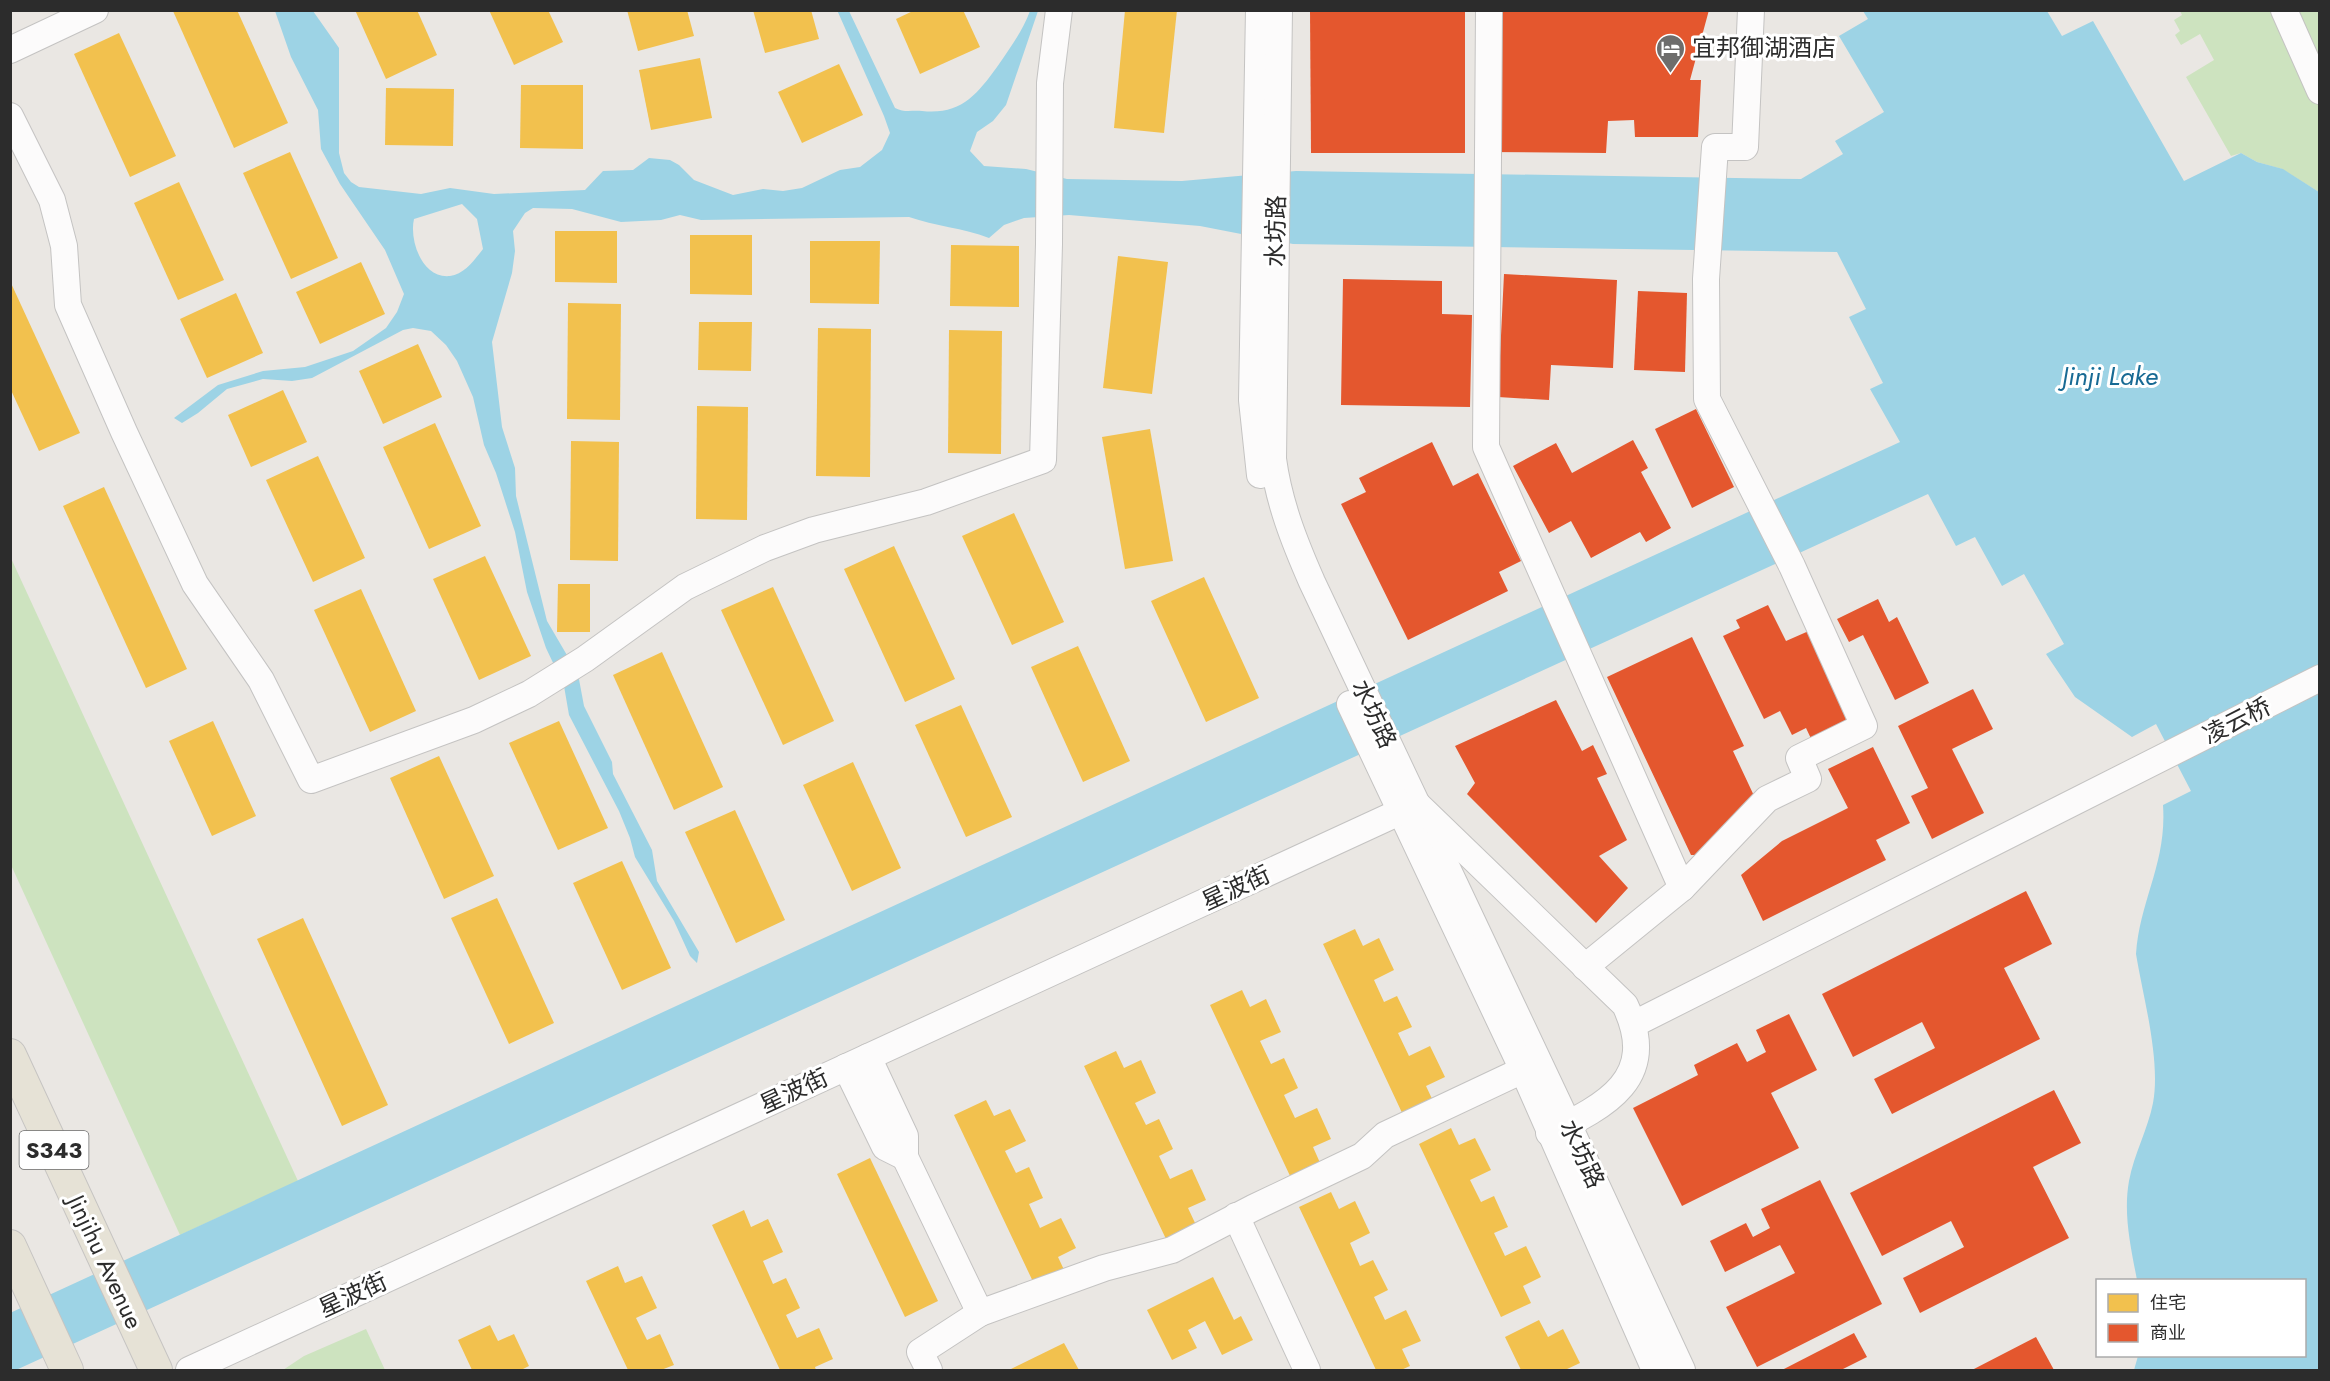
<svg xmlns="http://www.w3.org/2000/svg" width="2330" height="1381" font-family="Jost,'Noto Sans SC',sans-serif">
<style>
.green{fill:#cde3bf}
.water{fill:#9dd3e5;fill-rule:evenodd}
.homes{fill:#f2c14e}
.shops{fill:#e4572e}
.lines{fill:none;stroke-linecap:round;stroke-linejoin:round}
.minor-casing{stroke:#c4c3c2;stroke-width:28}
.major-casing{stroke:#c6c4c2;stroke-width:34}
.minor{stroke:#fcfbfb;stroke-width:26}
.major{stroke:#e6e2d6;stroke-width:32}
.labels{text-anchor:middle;stroke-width:6;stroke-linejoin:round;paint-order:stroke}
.shield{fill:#fff;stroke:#6b6b6b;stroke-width:1.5}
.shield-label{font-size:22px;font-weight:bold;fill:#2c2c2c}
.poi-label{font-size:24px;fill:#2c2c2c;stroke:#fff;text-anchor:start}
.street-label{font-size:24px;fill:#2c2c2c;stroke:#fff}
.water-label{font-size:26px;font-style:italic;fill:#186a94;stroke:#fff}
</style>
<rect width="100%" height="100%" fill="#eae7e3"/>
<g class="green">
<polygon points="2180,11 2319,11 2319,192 2282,169 2257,162 2241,153 2231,156 2186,77 2214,60 2200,34 2181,45 2175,35 2180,31 2174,20 2182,15"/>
<polygon points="10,556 298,1181 180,1235 11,865"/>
<polygon points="366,1329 385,1370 283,1370 304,1356"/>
</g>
<path class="water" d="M837 10 849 11 895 108C905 113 911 110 922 111 960 115 976 96 997 67 1010 48 1022 32 1030 11H1038L1006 105 993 121 977 132 970 151 984 166 1026 169 1067 179 1182 181 1296 171 1801 179 1843 154 1835 141 1884 112 1839 36 1868 19 1863 11H2047L2062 36 2093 21 2184 181 2241 153 2257 162 2283 169 2319 192V1370H2134L2138 1356H2304V1280H2137C2131 1248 2123 1214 2129 1181 2134 1154 2148 1129 2153 1103 2161 1061 2143 996 2136 954 2140 899 2167 863 2163 805L2191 791 2156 724 2132 737 2075 697 2046 654 2064 644 2024 574 2002 586 1975 537 1956 546 1928 494 16 1370H11L10 1313 1900 442 1870 389 1883 383 1849 317 1866 309 1837 252 1293 244 1200 226 1069 215 1024 218 1004 225 989 238C963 228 935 226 909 217L701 220 680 215 661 220 621 222 572 209 533 208 525 213 513 231 515 251 512 273 492 342 502 427 515 468 516 496 547 621 578 674 584 706 612 762 613 774 652 850 657 881 699 952 697 963 690 956 674 921 635 857 630 838 619 811 569 715 564 686 546 648 527 592 515 532 496 473 484 445 473 397 457 361 446 345 431 331 413 328 403 330 312 378 292 381 263 379 227 389 198 413 182 423 174 418 218 385 263 371 305 367 353 351 386 328 397 312 404 294 385 250 340 184 321 149 318 110 291 57 275 11H313L339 48V153L344 173 351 182 359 187 421 194 450 188 494 194 585 190 603 171 633 170 649 158 670 160 679 165 694 180 733 195 763 189 783 191 802 188 840 170 860 167 882 150 890 133 884 116ZM462 204 477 219 483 249C475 259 465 274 450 276 422 279 409 240 414 219Z"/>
<g class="homes">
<polygon points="237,10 288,123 234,148 173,11"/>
<polygon points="355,10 417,10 437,55 386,79"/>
<polygon points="489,10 548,10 563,42 514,65"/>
<polygon points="627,10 687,10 694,36 638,51"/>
<polygon points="753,10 811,10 819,39 765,53"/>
<polygon points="915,10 963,10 980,47 920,74 896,19"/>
<polygon points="1125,10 1177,10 1164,133 1114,128"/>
<polygon points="119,33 176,156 130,177 74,54"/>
<polygon points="700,58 712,118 651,130 639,70"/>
<polygon points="839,64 863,115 802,143 778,92"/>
<polygon points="521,85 583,85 583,149 520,148"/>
<polygon points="386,88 454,89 453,146 385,145"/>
<polygon points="290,152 338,258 291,279 243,173"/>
<polygon points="179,182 224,280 178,300 134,203"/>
<polygon points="555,231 617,231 617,283 555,282"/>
<polygon points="690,235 752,235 752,295 690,294"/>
<polygon points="810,241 880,241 879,304 810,303"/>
<polygon points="951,245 1019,246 1019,307 950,306"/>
<polygon points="1118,256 1168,262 1152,394 1103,388"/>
<polygon points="361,262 385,314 320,344 296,292"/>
<polygon points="10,281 80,433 39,451 10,388"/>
<polygon points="236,293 263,353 207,378 180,319"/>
<polygon points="568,303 621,304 620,420 567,419"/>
<polygon points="699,322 752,322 751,371 698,370"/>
<polygon points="818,328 871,329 870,477 816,476"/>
<polygon points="949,330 1002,331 1001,454 948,453"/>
<polygon points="418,344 442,397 383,424 359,371"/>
<polygon points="283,390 307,442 251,467 228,415"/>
<polygon points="697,406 748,407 747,520 696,519"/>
<polygon points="435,423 481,526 429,549 383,447"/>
<polygon points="1150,429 1173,561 1125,569 1102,437"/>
<polygon points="571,441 619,442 618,561 570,560"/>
<polygon points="318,456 365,558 313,582 266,480"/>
<polygon points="104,487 187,669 146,688 63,506"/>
<polygon points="1014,513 1064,622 1012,645 962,536"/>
<polygon points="894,546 955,679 905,702 844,569"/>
<polygon points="485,556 531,656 479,680 433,579"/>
<polygon points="1204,577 1259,698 1206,722 1151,601"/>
<polygon points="558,584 590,584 590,632 557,632"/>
<polygon points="773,587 834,721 783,745 721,610"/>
<polygon points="361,589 416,711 370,732 314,610"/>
<polygon points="1078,646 1130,761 1083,782 1031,667"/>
<polygon points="662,652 723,787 674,810 613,675"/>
<polygon points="961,705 1012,817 966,837 915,725"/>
<polygon points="213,721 256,816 212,836 169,741"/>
<polygon points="559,721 608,828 558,850 509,743"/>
<polygon points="439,756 494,876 444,899 390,778"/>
<polygon points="853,762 901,868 852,891 803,785"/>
<polygon points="735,810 785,920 736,943 685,832"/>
<polygon points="622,861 671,968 622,990 573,883"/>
<polygon points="497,898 554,1023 509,1044 451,918"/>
<polygon points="303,918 388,1105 342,1126 257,939"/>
<polygon points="1355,929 1363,946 1379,938 1394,970 1374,980 1384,1002 1397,996 1412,1027 1398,1033 1409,1056 1430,1046 1445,1077 1426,1086 1434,1103 1404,1117 1323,944"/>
<polygon points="1242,990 1250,1007 1266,999 1281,1032 1260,1041 1271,1064 1284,1058 1298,1088 1284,1095 1295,1118 1317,1108 1331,1139 1313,1147 1321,1165 1291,1178 1210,1005"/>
<polygon points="1116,1051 1124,1068 1141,1060 1156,1093 1135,1103 1146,1125 1159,1119 1173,1149 1159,1156 1170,1179 1192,1169 1206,1200 1188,1208 1196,1225 1166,1239 1084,1066"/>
<polygon points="986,1100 994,1116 1010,1109 1026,1141 1005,1151 1016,1173 1029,1167 1043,1198 1029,1204 1040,1228 1061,1218 1076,1248 1058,1257 1066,1274 1036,1288 954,1115"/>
<polygon points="1451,1128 1459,1145 1475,1138 1491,1170 1470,1180 1481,1202 1494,1196 1508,1227 1494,1233 1505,1256 1526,1246 1541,1277 1523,1286 1531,1303 1501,1317 1419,1144"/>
<polygon points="870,1158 938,1301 905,1317 837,1174"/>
<polygon points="1331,1192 1339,1209 1355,1201 1370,1233 1350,1243 1360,1266 1373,1260 1388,1290 1374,1297 1385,1320 1406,1310 1421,1341 1402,1349 1410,1366 1401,1370 1376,1370 1299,1207"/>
<polygon points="744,1210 751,1227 768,1219 783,1252 763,1261 773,1284 786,1278 800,1308 786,1315 797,1338 819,1328 833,1359 815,1367 816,1370 780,1370 712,1225"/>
<polygon points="618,1266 625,1283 642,1276 657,1308 636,1318 647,1340 660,1334 674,1365 661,1370 628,1370 586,1281"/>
<polygon points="1213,1277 1234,1320 1241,1316 1253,1340 1222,1355 1205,1321 1188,1330 1197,1348 1172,1360 1147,1310"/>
<polygon points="1539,1320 1548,1337 1563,1329 1580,1363 1565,1370 1521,1370 1505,1337"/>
<polygon points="490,1325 498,1341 514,1334 529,1366 521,1370 472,1370 458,1340"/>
<polygon points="1064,1343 1079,1370 1009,1370"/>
</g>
<g class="shops">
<polygon points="1310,10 1465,10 1465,153 1311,153"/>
<polygon points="1487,10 1709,10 1690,80 1701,80 1698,137 1635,137 1634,120 1608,121 1606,153 1485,152"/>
<polygon points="1504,274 1617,280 1613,368 1551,365 1549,400 1498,397"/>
<polygon points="1343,279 1442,281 1442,314 1472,315 1470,407 1341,405"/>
<polygon points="1638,291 1687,293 1685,372 1634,370"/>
<polygon points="1696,409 1734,487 1692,508 1655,429"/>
<polygon points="1633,440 1648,468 1641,472 1671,528 1646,542 1640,532 1591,558 1571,521 1549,533 1513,466 1556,443 1572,473"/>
<polygon points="1432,442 1453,486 1478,473 1521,561 1499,572 1508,591 1408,640 1341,504 1366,492 1359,478"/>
<polygon points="1878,599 1889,622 1897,617 1929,683 1895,700 1863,635 1849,642 1837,619"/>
<polygon points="1768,605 1786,641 1811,630 1858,726 1815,747 1806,728 1792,735 1780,711 1764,719 1723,636 1740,628 1736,620"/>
<polygon points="1692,637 1744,746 1733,751 1756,800 1701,855 1691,855 1607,677"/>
<polygon points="1973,689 1993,729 1952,749 1984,813 1932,839 1911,796 1928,788 1898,726"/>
<polygon points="1556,700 1582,751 1593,745 1607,774 1597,778 1627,840 1599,856 1628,888 1596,923 1467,794 1475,783 1455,746"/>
<polygon points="1873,747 1910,823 1876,840 1886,860 1763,921 1741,875 1782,841 1848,808 1828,769"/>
<polygon points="2026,891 2052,944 2004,968 2040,1039 1892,1114 1874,1079 1935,1048 1922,1022 1853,1057 1822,994"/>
<polygon points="1789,1014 1817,1070 1771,1093 1799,1148 1682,1206 1633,1108 1698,1075 1694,1065 1737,1043 1747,1062 1766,1052 1756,1030"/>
<polygon points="2054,1090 2081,1143 2033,1167 2069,1238 1920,1313 1903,1278 1964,1247 1951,1221 1882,1256 1850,1193"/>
<polygon points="1820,1180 1882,1304 1757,1367 1726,1307 1795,1273 1780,1245 1725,1272 1710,1241 1746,1223 1753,1237 1770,1228 1761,1209"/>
<polygon points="1854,1333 1867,1357 1841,1370 1782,1370"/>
<polygon points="2036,1337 2054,1370 1972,1370"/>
</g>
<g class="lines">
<defs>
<g id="minor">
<polyline points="1259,10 1252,400 1260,475"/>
<path d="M1279 10 1273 459C1279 503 1294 541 1312 582L1568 1124 1682 1370"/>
<polyline points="1489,10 1486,447 1682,888 1585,967"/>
<polyline points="2284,10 2320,91"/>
<polyline points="10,50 95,10"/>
<polyline points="10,116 52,200 64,246 68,305 124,432 195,584 261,680 311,780 474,720 529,694 585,659 685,587 765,548 814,530 926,502 1043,460 1049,244 1050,83 1059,10"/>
<polyline points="1350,704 1523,1070 1655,1370"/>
<polyline points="1682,888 1767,799 1808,779 1799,758 1864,726 1792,566 1707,399 1706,279 1715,147 1745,147 1751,10"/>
<polyline points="1634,1024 2320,678"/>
<polyline points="846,1067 885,1147 905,1157 905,1136 868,1057"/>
<polyline points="905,1157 980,1313 1104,1268 1172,1250 1253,1208 1362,1156 1385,1135 1523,1070"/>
<polyline points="1236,1216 1307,1370"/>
<path d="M189 1370 1417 804 1625 1005C1660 1078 1606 1106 1549 1133"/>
<polyline points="929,1370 920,1352 980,1313"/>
</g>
<g id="major">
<polyline points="10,1055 156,1370"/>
<polyline points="10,1246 67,1370"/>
</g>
</defs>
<use href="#minor" class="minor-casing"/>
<use href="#major" class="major-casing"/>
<use href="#minor" class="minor"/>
<use href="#major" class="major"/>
</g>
<defs>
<symbol id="hotel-pin" viewBox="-11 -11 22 30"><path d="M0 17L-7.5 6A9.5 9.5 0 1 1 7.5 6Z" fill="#6e6d6c" stroke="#fff"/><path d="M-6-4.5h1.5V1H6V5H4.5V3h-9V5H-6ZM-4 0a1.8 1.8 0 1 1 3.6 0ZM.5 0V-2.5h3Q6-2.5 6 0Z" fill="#fff"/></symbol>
</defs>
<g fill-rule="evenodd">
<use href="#hotel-pin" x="1654" y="32" width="33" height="45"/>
</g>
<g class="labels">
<rect class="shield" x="19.5" y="1131" width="69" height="38" rx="4.5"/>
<g class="shield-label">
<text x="54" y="1158">S343</text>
</g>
<g class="poi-label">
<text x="1692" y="56">宜邦御湖酒店</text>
</g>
<g class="street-label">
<text transform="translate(1276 231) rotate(-89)" y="8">水坊路</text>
<text transform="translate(1374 714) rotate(65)" y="8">水坊路</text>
<text transform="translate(2237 721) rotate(-27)" y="8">凌云桥</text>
<text transform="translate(1236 888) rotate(-25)" y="8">星波街</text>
<text transform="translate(794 1091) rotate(-25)" y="8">星波街</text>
<text transform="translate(1582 1154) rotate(65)" y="8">水坊路</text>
<text transform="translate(105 1262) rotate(65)" y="8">Jinjihu Avenue</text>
<text transform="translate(353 1295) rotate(-25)" y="8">星波街</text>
</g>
<g class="water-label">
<text x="2110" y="385">Jinji Lake</text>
</g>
</g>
<rect width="2330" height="1381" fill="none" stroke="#2c2c2c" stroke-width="24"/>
<rect x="2096" y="1279" width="210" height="78" fill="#ffffff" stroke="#ababab" stroke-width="1.5"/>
<rect x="2108" y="1294" width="30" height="18" fill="#f2c14e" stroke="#ababab" stroke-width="1.5"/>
<text x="2150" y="1309" font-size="18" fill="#2c2c2c">住宅</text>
<rect x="2108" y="1324" width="30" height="18" fill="#e4572e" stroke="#ababab" stroke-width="1.5"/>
<text x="2150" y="1339" font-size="18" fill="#2c2c2c">商业</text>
</svg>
